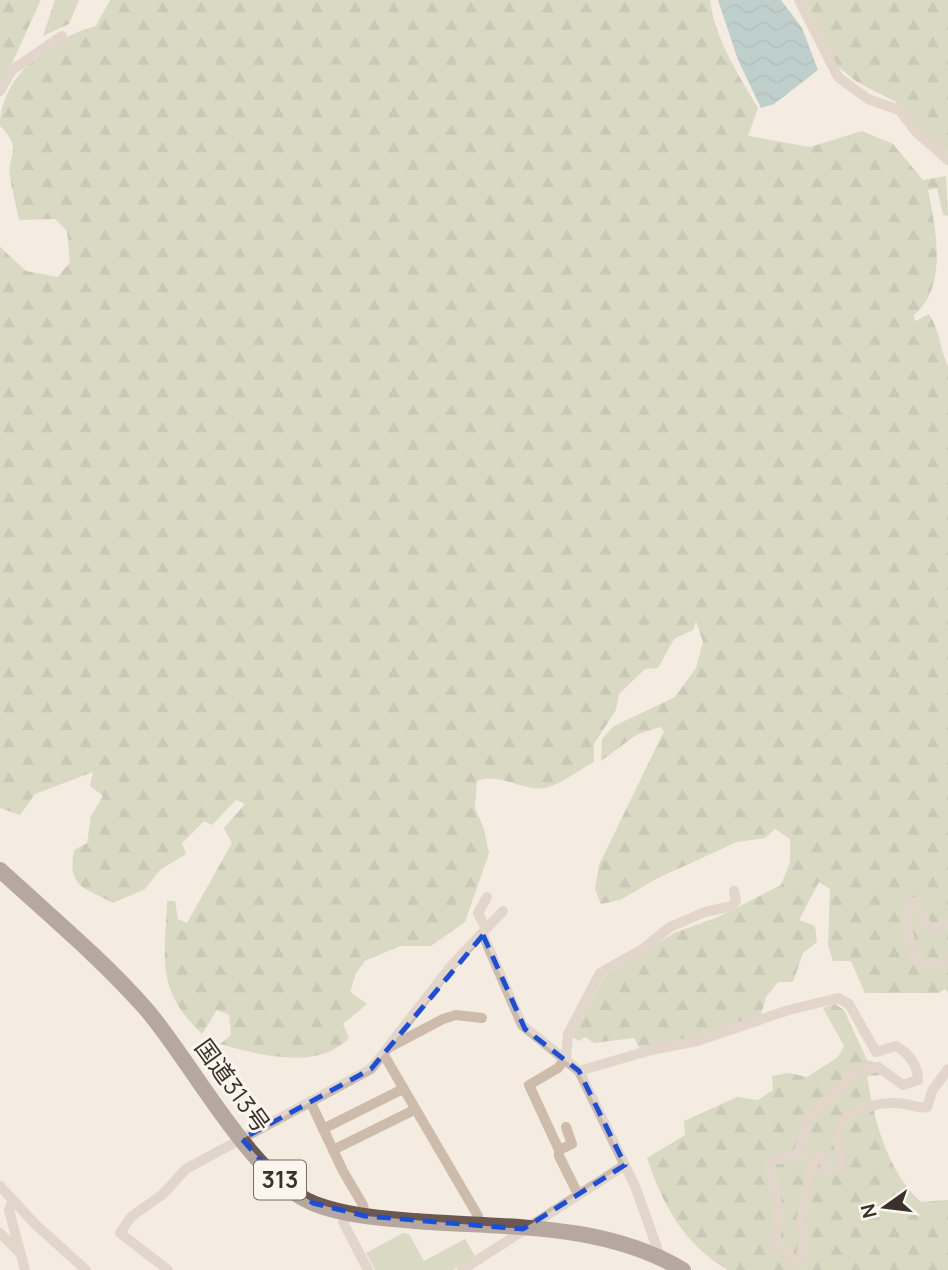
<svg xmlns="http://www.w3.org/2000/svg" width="948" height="1270" font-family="Manrope,'Noto Sans JP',sans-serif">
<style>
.green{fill:#b8c4a0}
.forest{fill:url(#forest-firs)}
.water{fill:url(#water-waves)}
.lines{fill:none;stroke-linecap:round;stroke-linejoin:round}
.minor{stroke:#cdbbac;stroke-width:10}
.trunk{stroke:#6c584f;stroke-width:16}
.marked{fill:none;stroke:#1d4ed8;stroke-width:5;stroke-dasharray:14 9;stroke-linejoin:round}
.labels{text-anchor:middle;stroke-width:6;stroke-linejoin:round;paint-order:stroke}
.shield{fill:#fbf5ee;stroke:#756b66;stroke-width:2}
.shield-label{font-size:23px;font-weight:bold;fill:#3b302b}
.street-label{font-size:24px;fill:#3b302b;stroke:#fbf5ee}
</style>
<defs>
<pattern id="forest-firs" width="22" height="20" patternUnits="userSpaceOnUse" patternTransform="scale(1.75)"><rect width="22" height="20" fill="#b8c4a0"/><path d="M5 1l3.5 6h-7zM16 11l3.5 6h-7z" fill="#97a083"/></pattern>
<pattern id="water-waves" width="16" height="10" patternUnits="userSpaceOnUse" patternTransform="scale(1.75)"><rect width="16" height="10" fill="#7fb0b2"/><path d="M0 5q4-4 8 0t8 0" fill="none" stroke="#699091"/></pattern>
</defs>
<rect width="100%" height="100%" fill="#f4ebe1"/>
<polygon class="green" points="403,1233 409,1234 424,1261 465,1239 475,1256 453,1270 375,1270 366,1253"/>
<g class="forest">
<polygon points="0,0 41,0 0,89"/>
<polygon points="55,0 79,0 69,24 43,36"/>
<path d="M110 0H710C715 39 738 74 758 108L748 136 810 147 862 131 893 144 923 180 946 176 948 216 943 215 937 188 928 190C936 230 948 287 914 315L915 321 929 314C940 331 940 349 948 367V993L945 989 939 993H865L851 961H833L828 945 830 889 819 882 799 920 815 926 817 942 803 953 793 982H778L766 997 761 1015 704 1036 640 1049 634 1038 594 1043 585 1037 579 1041 572 1037 604 977 674 933 718 917 781 885 790 862V839L775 829 765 838 737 842 658 878 620 900 601 904 595 889 599 865 664 731 660 727 636 735 601 761 602 739 614 726 675 697 696 668 703 642 696 621 693 630 674 639 658 668 645 669 619 694 616 710 594 744V762C580 769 564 782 549 787 525 794 503 772 477 781L475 808 484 829 489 853 465 922 431 946H400L365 961 356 973 350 992 367 1004 343 1024 349 1038C318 1071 258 1055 220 1044L231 1035 229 1015 217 1010 202 1034C155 989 165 960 167 901H175L178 919 187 923 232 843 224 828 245 804 236 800 212 825 204 821 182 843 186 854 160 870 145 889 113 903C85 887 67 889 74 850L87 843 91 816 103 796 90 786 93 772 35 794 20 815 0 808V247L26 271 58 277 70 262 67 231 55 219 19 220C16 205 12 191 10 176 7 153 24 150 0 126 0 76 52 37 96 26Z"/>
<polygon points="805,0 948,0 948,153 912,125 896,102 857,82 832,62"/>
<path d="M835 1004 844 1010 867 1060 878 1063 895 1074 867 1076C874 1120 887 1171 921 1202L948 1200V1270H728C685 1246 662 1204 647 1158L685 1135 684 1121 737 1097 758 1100 773 1090 772 1076 789 1073 807 1077 838 1057 844 1046 823 1008Z"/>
</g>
<polygon class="water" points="718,0 781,0 802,28 818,70 774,104 761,108 738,60"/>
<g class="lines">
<g class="minor">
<polyline points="799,0 838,77 868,99 899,110 916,132 948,160"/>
<polyline points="0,91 12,70 62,36"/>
<path d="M948 923 933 930 926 925 917 902 912 903C903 921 909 943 917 961L935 964 948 961"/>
<polyline points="485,927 478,913 487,897"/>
<polyline points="483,935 522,1025 579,1071 635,1186 660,1256"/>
<polyline points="388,1047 451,966 503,911"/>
<polyline points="384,1055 478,1216 478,1226"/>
<path d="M579 1071 651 1050 697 1041 789 1010 838 998 849 1004 876 1052 896 1046C908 1053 918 1065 918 1080L903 1085 878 1067 856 1073 810 1115 799 1152 794 1157 773 1160 770 1166 779 1214 775 1241 795 1262 800 1263 804 1241 801 1221 812 1165 817 1158H823L828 1170H840C846 1155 833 1141 840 1127 850 1106 885 1101 905 1104 913 1105 919 1109 927 1107L932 1091 948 1069"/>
<polyline points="310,1101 343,1171 363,1205 365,1216"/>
<polyline points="566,1127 572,1144 559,1150 559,1156 578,1194"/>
<polyline points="323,1129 403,1089"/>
<polyline points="333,1150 414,1110"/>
<polyline points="559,1150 529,1085 558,1068 566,1058 568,1034 600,973 644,948 670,927 705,912 732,906 736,901 734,891"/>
<polyline points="0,1186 35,1224 86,1270"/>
<polyline points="12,1202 9,1210 25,1270"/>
<polyline points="344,1212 343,1222 368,1270"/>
<polyline points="0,1233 19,1252"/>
<polyline points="168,1270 120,1233 131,1217 163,1194 186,1169 371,1069 388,1048 443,1019 456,1015 482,1018"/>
<polyline points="462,1270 625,1165"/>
</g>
<path class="trunk" d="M0 870C49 915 102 959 146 1009 192 1062 251 1179 315 1204 347 1216 381 1218 414 1221 505 1228 603 1222 683 1270"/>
</g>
<path d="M0 0H948V1270H0ZM483 935 525 1029 579 1071 625 1165 523 1229 365 1216 313 1203 273 1174 242 1139 371 1069Z" fill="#f4ebe1" fill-opacity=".55" fill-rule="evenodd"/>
<path class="marked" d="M483 935 525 1029 579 1071 625 1165 523 1229 365 1216 313 1203 273 1174 242 1139 371 1069Z"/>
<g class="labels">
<rect class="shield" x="254" y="1160.5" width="52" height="39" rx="5"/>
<g class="shield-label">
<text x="280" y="1188">313</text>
</g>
<g class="street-label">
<text transform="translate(232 1086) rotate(54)" y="8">国道313号</text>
</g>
</g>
<g transform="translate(885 1207) rotate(256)" stroke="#fbf5ee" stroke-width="5" paint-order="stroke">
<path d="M0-5L12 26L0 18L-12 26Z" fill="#3b302b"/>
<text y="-10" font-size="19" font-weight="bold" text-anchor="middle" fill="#3b302b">N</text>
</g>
</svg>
